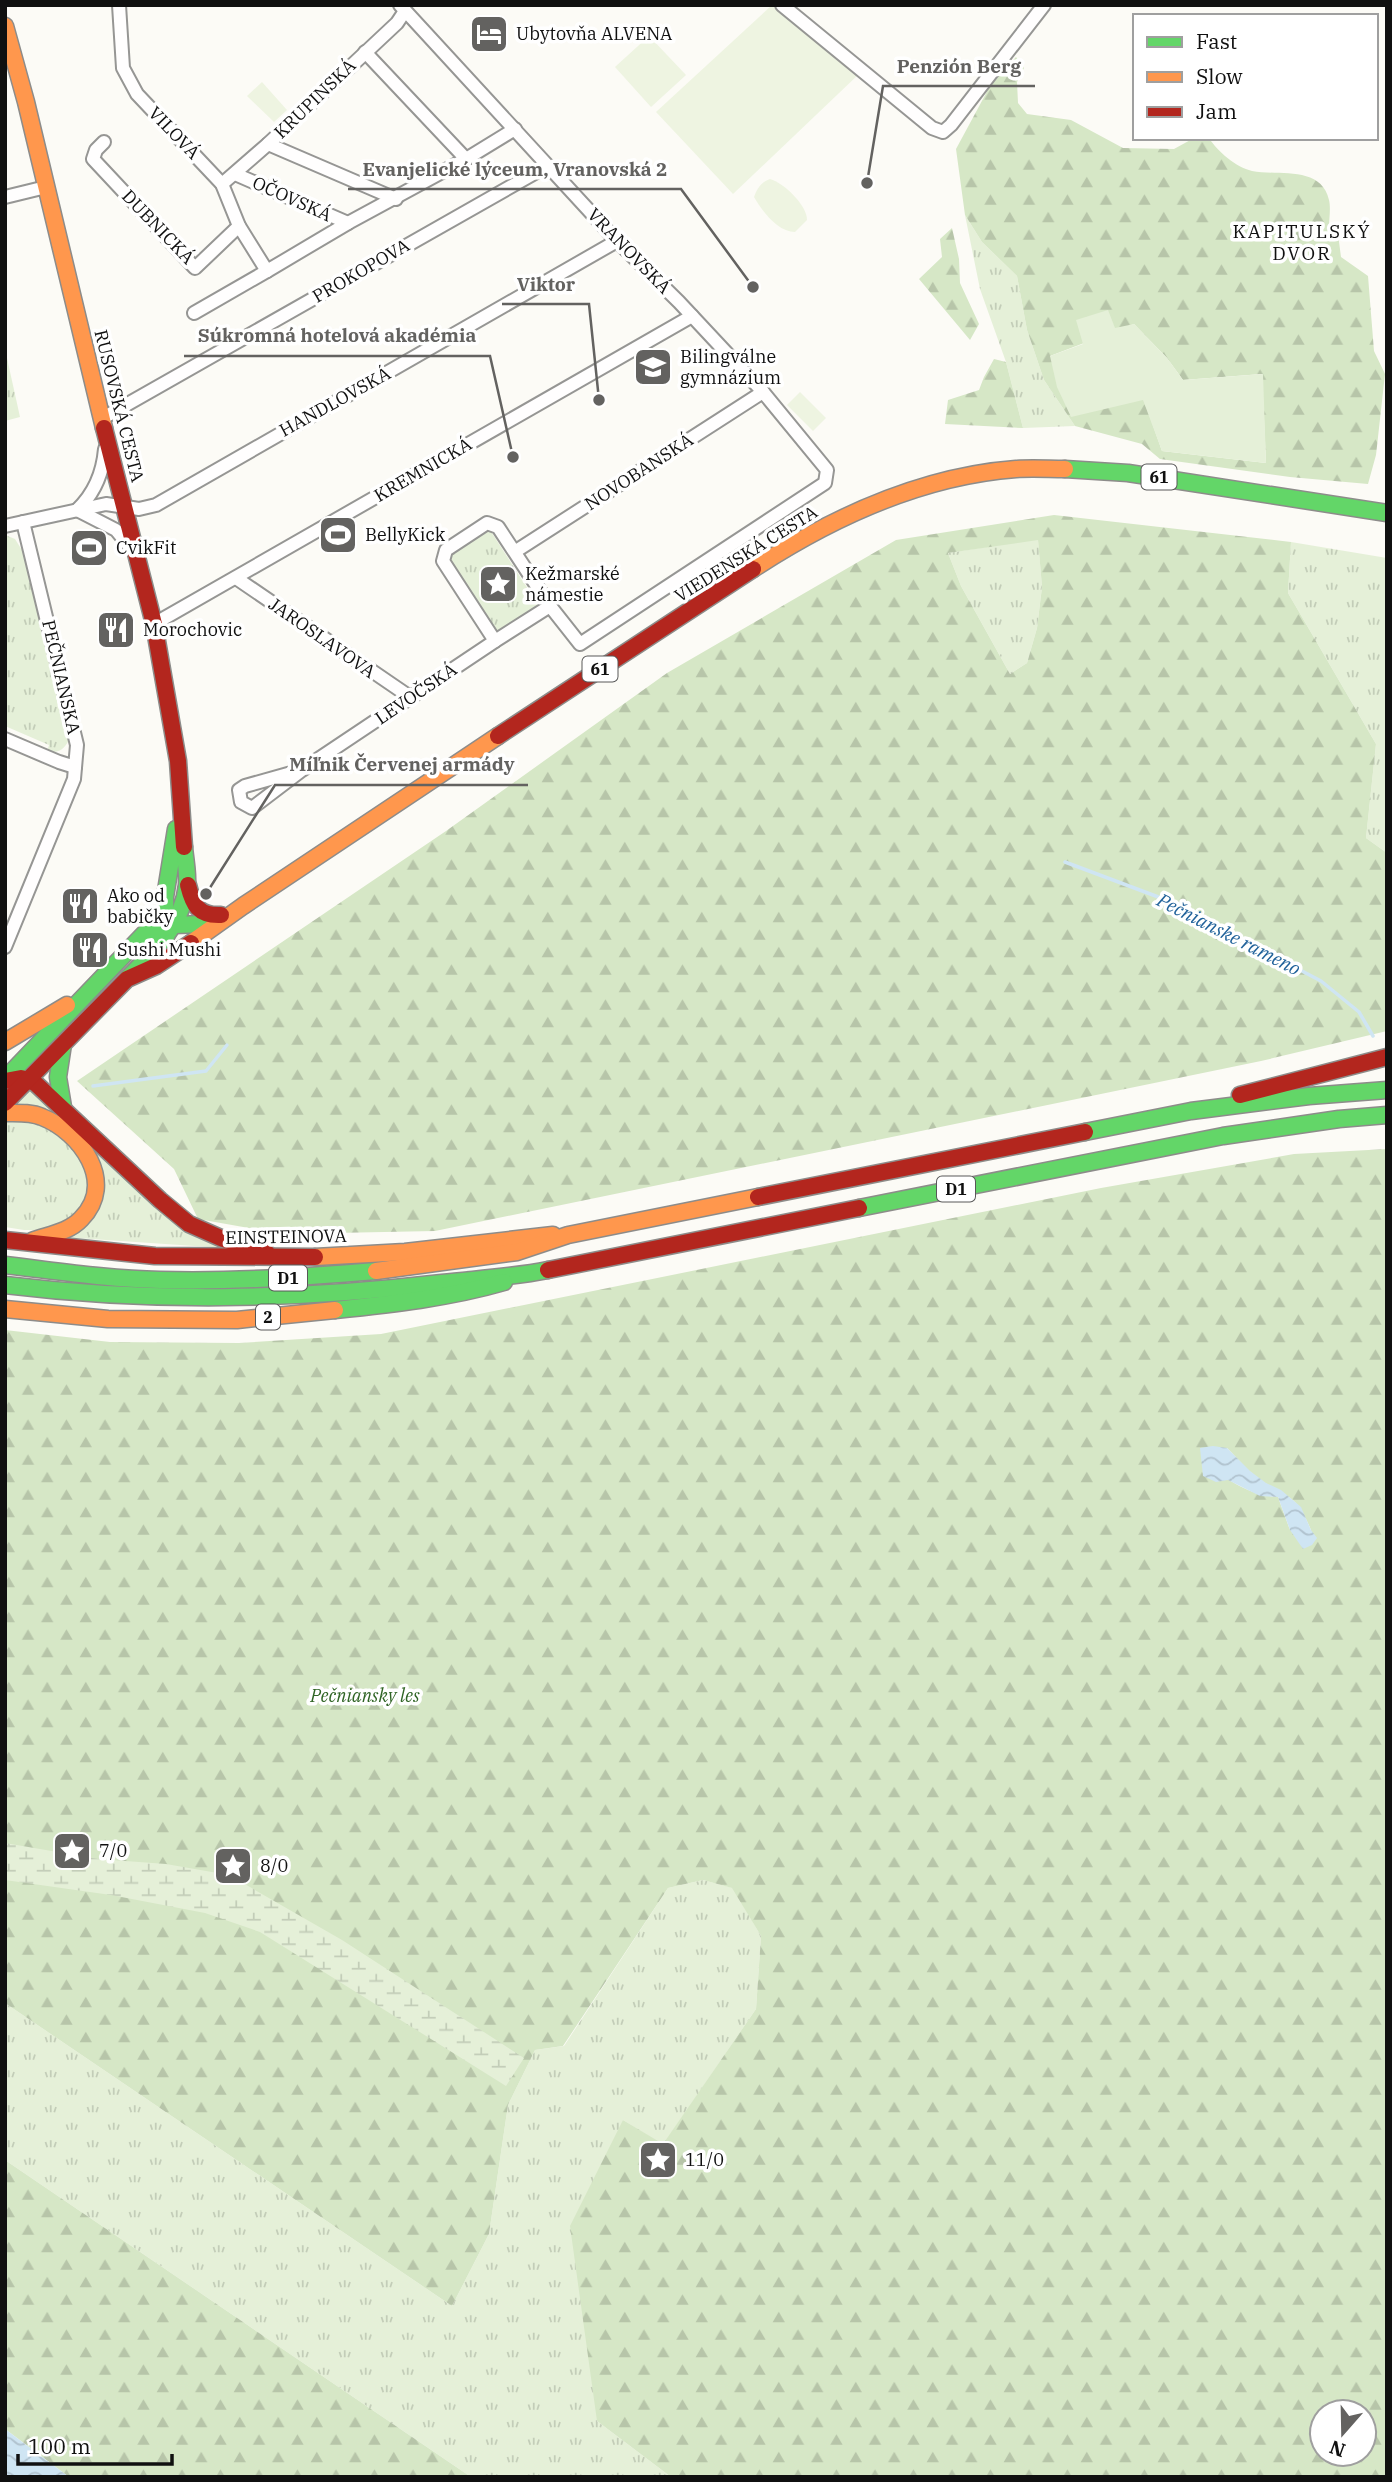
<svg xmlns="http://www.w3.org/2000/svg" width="1392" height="2482" font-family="'IBM Plex Serif',serif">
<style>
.grass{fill:url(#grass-tufts)}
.forest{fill:url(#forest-firs);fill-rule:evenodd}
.wetland{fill:url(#wetland-marsh)}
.garden{fill:#e5f0d8}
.pitch{fill:#eef4e1}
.water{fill:url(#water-waves)}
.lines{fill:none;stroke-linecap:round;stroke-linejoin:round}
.stream{stroke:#cfe5f3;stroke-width:3.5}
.street-casing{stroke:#969694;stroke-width:16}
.fast-casing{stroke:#8d8c8a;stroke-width:19}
.slow-casing{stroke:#8d8c8a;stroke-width:19}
.jam-casing{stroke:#8d8c8a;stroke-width:19}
.street{stroke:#fffefe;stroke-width:12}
.fast{stroke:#63d668;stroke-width:16}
.slow{stroke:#ff974d;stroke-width:16}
.jam{stroke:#b3261e;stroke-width:16}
.labels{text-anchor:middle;stroke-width:7;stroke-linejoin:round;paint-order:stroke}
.shield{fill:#fff;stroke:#585858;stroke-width:2}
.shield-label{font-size:16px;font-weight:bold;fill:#101010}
.poi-label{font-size:18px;fill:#101010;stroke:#fff;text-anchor:start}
.street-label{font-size:18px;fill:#101010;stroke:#fff}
.park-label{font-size:18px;font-style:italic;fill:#2f6424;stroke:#fff}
.neighbourhood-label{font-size:19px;letter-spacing:2px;fill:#101010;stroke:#fff}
.water-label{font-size:19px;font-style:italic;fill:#21629a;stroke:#fff}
.leader{fill:none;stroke:#636260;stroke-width:2.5}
.callout-dot{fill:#636260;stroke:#fff;stroke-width:2.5}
.callout-label{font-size:19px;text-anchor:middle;font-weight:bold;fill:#636260;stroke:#fff;stroke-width:7;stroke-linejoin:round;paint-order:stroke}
</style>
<defs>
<pattern id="grass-tufts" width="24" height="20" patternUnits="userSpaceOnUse" patternTransform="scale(1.75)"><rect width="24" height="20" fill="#e5f0d8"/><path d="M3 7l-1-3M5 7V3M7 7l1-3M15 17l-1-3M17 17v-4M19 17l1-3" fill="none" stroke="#c3cdb8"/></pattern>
<pattern id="forest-firs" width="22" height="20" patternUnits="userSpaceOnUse" patternTransform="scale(1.75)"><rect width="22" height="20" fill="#d6e7c6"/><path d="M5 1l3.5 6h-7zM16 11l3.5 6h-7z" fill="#b7c5a9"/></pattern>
<pattern id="wetland-marsh" width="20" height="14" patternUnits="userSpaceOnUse" patternTransform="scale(1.75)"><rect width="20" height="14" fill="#e5f0d8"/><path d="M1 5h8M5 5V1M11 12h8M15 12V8" fill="none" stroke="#c3cdb8"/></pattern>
<pattern id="water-waves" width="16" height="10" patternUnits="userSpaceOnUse" patternTransform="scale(1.75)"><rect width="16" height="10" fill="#cfe5f3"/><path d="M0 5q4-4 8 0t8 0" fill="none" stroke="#b1c3cf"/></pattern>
</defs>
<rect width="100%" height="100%" fill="#fcfbf6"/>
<g class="grass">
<polygon points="965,215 982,242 1017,276 1027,330 1044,380 1075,426 1023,428 1006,362 980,289"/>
<polygon points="5,349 20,417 5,421"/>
<polygon points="490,530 539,606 497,633 448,557"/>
<path d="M5 535 15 539 25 555 69 740C64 750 58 753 47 752L49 745 5 726Z"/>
<polygon points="1038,539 1042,587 1037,628 1027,663 1010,674 961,586 948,553"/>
<polygon points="1291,542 1387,558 1387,853 1366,838 1376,744 1288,593"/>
<polygon points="31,1086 224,1248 62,1237 80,1228 97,1157 10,1108"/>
<polygon points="21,1118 54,1128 89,1169 86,1206 50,1230 24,1230 5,1227 5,1121"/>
<polygon points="703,1880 733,1888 761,1936 756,2009 663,2145 623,2120 597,2421 671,2477 471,2477 5,2160 5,2003 452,2306 489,2234 508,2105 535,2050 564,2046 668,1888"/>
</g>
<g class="forest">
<path d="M1016 57 1024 68 1017 82 1018 103 1027 114 1071 120 1123 148 1174 149 1194 138H1209C1218 152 1236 167 1252 171 1277 176 1321 165 1329 200 1331 208 1329 219 1329 227L1338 234 1341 257 1368 276 1374 351 1385 374 1376 455 1368 484 1290 477 1160 459 1142 444 1075 426 1044 380 1027 330 1017 276 982 242 965 215 956 149 990 86ZM1134 324 1167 358 1183 380 1262 374 1266 463 1162 451 1144 400 1050 356Z"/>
<polygon points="952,228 959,259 960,283 979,324 970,340 919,279 942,257 940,239"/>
<polygon points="994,359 1006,362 1023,428 945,424 948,400 979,390 984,377"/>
<path d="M1054 515 1291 542 1288 593 1376 744 1366 838 1387 853V1031L1261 1061 435 1231 283 1234 198 1219 174 1169 77 1081 446 831 667 673 896 540ZM1038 540 1042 587 1037 628 1027 663 1010 674 961 586 948 553Z"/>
<path d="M1387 1149V2477H671L597 2421 570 2226 623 2120 663 2144 756 2009 761 1936 732 1888 703 1880 668 1888 563 2046 535 2050 508 2105 489 2234 452 2306 5 2003V1330L110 1342 239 1343 381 1334 1101 1188 1294 1154ZM1201 1448H1227C1239 1460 1250 1474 1265 1483 1293 1500 1297 1497 1311 1530H1290L1278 1497C1247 1495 1227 1479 1203 1461ZM1322 2412H1364V2454H1322Z"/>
<polygon points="5,2160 471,2477 69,2477 5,2429"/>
</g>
<polygon class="wetland" points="5,1843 98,1859 166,1864 229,1875 342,1940 524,2058 506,2086 260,1932 205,1913 111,1895 5,1880"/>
<polygon class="garden" points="1108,310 1115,328 1134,324 1167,358 1183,380 1263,374 1266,463 1162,451 1143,400 1071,417 1057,387 1050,356 1083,344 1076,320"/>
<g class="pitch">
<polygon points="772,5 859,74 733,194 656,112"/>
<polygon points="649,36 686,75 651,107 615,67"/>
<polygon points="262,82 287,110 274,122 247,96"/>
<path d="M770 179C784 183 807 205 807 220L795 232C778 232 762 211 754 197 757 189 761 182 770 179Z"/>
<polygon points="800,392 826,418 813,431 787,405"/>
</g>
<g class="water">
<polygon points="1213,1446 1227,1448 1250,1471 1266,1483 1281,1490 1301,1507 1311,1530 1317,1538 1312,1545 1303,1549 1290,1530 1278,1497 1260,1496 1228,1480 1216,1482 1203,1476 1200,1448"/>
<polygon points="5,2429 69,2477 5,2477"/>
</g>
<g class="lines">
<g class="stream">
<polyline points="1065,862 1169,901 1321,981 1359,1012 1373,1036"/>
<polyline points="93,1086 206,1071 227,1045"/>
</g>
<defs>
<g id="street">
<polyline points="119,5 123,68 137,94 222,184 239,226 267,271 348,223 466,159 515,129"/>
<polyline points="400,5 617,241 679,302 763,392 827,470 825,483 580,644 550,606"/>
<polyline points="782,5 932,128 943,132 951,125 1044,5"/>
<polyline points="365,52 466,159"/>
<polyline points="104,142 96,150 93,159 195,268 239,226"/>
<polyline points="268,144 396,199"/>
<polyline points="235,174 348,223"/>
<polyline points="222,184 268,144 397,23 405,11"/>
<polyline points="5,197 46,187"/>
<polyline points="194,313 267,271"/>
<polyline points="103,418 547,166"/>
<path d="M77 510C95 493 103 472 105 449"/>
<polyline points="77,510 116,530 130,547"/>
<polygon points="487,523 498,527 550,606 495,641 443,561 446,550"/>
<polyline points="5,526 106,504 139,509 156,505 617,241"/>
<polyline points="516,551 763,392"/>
<polyline points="236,578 410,697"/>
<polyline points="154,624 692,316"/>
<polyline points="5,739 59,762 75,767"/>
<polyline points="302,770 245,786 239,790 241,802 252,808 302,770 495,641"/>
<polyline points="5,947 74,779 77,745 23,522"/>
</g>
<g id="fast">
<polyline points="1065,469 1128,473 1387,513"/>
<polyline points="166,937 165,897 176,829"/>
<path d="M129 977C154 952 183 923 187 885 188 873 185 859 184 847"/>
<polyline points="63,1044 58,1077 63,1107"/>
<polyline points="5,1079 144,934 174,925 203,924 217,918"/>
<polyline points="1085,1132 1191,1111 1309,1096 1387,1090"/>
<polyline points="859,1208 1223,1136 1339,1119 1387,1115"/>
<path d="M5 1265C57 1271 108 1279 160 1280 232 1282 304 1277 376 1271"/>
<path d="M5 1285C153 1303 294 1300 442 1283 477 1279 513 1277 548 1270"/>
<path d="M335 1310C392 1304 449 1298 504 1282"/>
</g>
<g id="slow">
<polyline points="5,26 26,102 104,428"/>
<path d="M753 569C831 518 922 476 1016 469 1032 468 1049 469 1065 469"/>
<polyline points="191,943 243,906 498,736"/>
<polyline points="5,1042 67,1005"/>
<path d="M5 1113C17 1113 31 1112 42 1117 81 1132 117 1183 81 1219 69 1232 48 1235 32 1241"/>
<polyline points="315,1257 405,1252 553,1235"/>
<polyline points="376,1271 517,1252 568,1235 758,1197"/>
<polyline points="5,1309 108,1319 237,1320 335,1310"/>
</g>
<g id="jam">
<polyline points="104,428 154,624 178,761 184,847"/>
<polyline points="498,736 753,569"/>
<path d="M188 885C193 905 198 916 221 915"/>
<polyline points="5,1081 21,1078 35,1083 160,1200 189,1224 223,1239 267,1253"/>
<polyline points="1240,1095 1387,1057"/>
<polyline points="5,1103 127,979 156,966 191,943"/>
<polyline points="758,1197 1085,1132"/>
<polyline points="5,1240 155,1256 315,1257"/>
<polyline points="548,1270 859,1208"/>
</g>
</defs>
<use href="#street" class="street-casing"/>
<use href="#fast" class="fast-casing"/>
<use href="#slow" class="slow-casing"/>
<use href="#jam" class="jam-casing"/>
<use href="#street" class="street"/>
<use href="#fast" class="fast"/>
<use href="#slow" class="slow"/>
<use href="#jam" class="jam"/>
</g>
<defs>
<symbol id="hotel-square" viewBox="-11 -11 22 22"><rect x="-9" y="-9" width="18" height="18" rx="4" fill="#636260" stroke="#fff"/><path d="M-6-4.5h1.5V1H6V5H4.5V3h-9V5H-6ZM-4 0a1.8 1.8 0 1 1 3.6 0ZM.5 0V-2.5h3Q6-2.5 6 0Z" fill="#fff"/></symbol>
<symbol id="school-square" viewBox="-11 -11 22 22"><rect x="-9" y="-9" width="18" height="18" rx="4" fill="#636260" stroke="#fff"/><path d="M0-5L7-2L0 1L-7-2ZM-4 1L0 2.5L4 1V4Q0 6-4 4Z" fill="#fff"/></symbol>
<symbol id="stadium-square" viewBox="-11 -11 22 22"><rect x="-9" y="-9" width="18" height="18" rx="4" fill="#636260" stroke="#fff"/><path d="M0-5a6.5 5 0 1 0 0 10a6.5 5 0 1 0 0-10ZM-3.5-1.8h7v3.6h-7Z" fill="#fff"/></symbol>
<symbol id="sight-square" viewBox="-11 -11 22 22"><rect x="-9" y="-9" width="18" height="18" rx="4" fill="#636260" stroke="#fff"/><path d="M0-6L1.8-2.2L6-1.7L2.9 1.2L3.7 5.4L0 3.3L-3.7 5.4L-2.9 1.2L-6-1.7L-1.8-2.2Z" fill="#fff"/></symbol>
<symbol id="restaurant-square" viewBox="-11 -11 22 22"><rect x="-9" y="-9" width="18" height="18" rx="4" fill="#636260" stroke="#fff"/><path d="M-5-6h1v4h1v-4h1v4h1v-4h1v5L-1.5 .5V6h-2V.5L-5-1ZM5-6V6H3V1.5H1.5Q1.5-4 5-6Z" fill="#fff"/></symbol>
</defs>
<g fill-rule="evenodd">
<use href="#hotel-square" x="467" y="12" width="44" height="44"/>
<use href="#school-square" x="631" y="345" width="44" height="44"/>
<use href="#stadium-square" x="316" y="513" width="44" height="44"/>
<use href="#stadium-square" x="67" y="526" width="44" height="44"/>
<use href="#sight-square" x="476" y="562" width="44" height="44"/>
<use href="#restaurant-square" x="94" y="608" width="44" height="44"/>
<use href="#restaurant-square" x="58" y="884" width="44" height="44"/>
<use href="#restaurant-square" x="68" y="928" width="44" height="44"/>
<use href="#sight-square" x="50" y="1829" width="44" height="44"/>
<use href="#sight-square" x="211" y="1844" width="44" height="44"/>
<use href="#sight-square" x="636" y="2138" width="44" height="44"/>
</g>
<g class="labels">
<g class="shield">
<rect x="1141.5" y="464.5" width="35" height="25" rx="5"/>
<rect x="582.5" y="656.5" width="35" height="25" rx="5"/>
<rect x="937" y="1176.5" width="38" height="25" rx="5"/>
<rect x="269" y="1265.5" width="38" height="25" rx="5"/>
<rect x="256" y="1304.5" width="24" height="25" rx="5"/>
</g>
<g class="shield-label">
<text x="1159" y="483">61</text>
<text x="600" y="675">61</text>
<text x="956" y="1195">D1</text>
<text x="288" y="1284">D1</text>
<text x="268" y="1323">2</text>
</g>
<g class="poi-label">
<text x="516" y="40">Ubytovňa ALVENA</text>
<text x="680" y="363">Bilingválne<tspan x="680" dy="21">gymnázium</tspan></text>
<text x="365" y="541">BellyKick</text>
<text x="116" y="554">CvikFit</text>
<text x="525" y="580">Kežmarské<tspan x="525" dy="21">námestie</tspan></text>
<text x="143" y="636">Morochovic</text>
<text x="107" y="902">Ako od<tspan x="107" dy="21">babičky</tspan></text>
<text x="117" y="956">Sushi Mushi</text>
<text x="99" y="1857">7/0</text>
<text x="260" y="1872">8/0</text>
<text x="685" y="2166">11/0</text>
</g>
<g class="street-label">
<text transform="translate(315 99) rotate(-44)" y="6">KRUPINSKÁ</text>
<text transform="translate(174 133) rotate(46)" y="6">VILOVÁ</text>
<text transform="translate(292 199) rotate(24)" y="6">OČOVSKÁ</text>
<text transform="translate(158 227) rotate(46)" y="6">DUBNICKÁ</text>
<text transform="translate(629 251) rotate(46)" y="6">VRANOVSKÁ</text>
<text transform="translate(361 271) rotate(-30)" y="6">PROKOPOVA</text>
<text transform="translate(335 402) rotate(-29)" y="6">HANDLOVSKÁ</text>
<text transform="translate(119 406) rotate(76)" y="6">RUSOVSKÁ CESTA</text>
<text transform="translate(423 470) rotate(-30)" y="6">KREMNICKÁ</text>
<text transform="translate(639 472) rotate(-33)" y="6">NOVOBANSKÁ</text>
<text transform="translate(746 554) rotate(-32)" y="6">VIEDENSKÁ CESTA</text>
<text transform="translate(322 638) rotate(35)" y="6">JAROSLAVOVA</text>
<text transform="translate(61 677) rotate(77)" y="6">PEČNIANSKA</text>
<text transform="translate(416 694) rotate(-34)" y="6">LEVOČSKÁ</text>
<text transform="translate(286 1237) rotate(-1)" y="6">EINSTEINOVA</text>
</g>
<g class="park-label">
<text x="365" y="1702">Pečniansky les</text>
</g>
<g class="neighbourhood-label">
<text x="1302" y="238">KAPITULSKÝ<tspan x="1302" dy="22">DVOR</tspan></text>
</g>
<g class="water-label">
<text transform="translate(1229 934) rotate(27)" y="7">Pečnianske rameno</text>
</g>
</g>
<path class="leader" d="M867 183L883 86H1035M753 287L681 189H348M599 400L589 304H502M513 457L490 356H184M206 894L275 785H528"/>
<g class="callout-dot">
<circle cx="867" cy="183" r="7"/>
<circle cx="753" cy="287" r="7"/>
<circle cx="599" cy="400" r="7"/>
<circle cx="513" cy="457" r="7"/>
<circle cx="206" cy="894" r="7"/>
</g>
<g class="callout-label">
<text x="959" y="73">Penzión Berg</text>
<text x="515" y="176">Evanjelické lýceum, Vranovská 2</text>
<text x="546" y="291">Viktor</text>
<text x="337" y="342">Súkromná hotelová akadémia</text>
<text x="402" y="771">Míľnik Červenej armády</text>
</g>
<rect width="1392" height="2482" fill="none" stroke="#101010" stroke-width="14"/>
<rect x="1133" y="14" width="245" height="126" fill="#ffffff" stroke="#9f9f9f" stroke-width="2"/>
<rect x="1147" y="37" width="35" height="10" fill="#63d668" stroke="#9f9f9f" stroke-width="2"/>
<text x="1196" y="49" font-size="21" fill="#101010">Fast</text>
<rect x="1147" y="72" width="35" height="10" fill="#ff974d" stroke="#9f9f9f" stroke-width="2"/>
<text x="1196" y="84" font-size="21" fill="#101010">Slow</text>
<rect x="1147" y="107" width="35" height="10" fill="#b3261e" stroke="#9f9f9f" stroke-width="2"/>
<text x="1196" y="119" font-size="21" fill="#101010">Jam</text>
<g transform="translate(1343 2433) rotate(200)"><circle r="33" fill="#ffffff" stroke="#9f9f9f" stroke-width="2"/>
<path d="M0-5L12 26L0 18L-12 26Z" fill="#636260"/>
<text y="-10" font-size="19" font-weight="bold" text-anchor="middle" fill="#101010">N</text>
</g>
<path d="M18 2454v10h154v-10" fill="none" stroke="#101010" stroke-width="3.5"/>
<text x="28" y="2454" font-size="21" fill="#101010" stroke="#ffffff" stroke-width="5" paint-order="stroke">100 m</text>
</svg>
